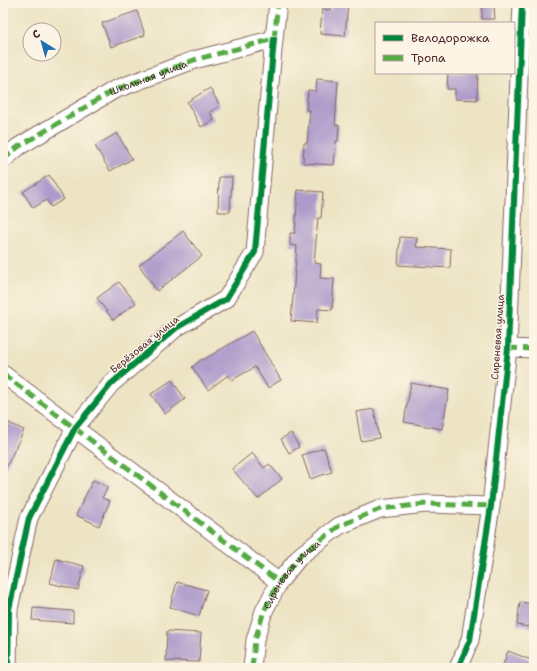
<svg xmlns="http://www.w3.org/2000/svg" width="537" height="671" font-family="'Shantell Sans',sans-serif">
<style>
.building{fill:#ae9bcb}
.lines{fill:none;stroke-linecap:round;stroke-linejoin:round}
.minor-casing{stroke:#836461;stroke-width:19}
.minor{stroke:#fff;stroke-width:17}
.quiet{stroke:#57aa44;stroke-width:5;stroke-dasharray:10 5;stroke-linecap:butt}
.cycleway-casing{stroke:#fcf5e5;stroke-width:8}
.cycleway{stroke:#00873e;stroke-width:6}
.labels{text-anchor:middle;stroke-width:3;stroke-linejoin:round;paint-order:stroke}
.street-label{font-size:10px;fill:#4a1f2b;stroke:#fcf5e5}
</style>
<rect width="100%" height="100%" fill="#fcf5e5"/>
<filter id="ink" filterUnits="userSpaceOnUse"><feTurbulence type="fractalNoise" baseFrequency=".025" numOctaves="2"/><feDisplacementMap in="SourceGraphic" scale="8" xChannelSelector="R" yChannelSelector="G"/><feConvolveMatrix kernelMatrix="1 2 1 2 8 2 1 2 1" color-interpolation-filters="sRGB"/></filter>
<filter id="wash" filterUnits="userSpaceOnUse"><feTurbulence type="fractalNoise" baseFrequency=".012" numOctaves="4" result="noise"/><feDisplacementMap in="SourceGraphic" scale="16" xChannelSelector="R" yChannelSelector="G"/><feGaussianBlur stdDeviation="0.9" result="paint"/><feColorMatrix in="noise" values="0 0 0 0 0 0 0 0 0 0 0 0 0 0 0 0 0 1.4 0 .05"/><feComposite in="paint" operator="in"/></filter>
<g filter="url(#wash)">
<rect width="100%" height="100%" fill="#ede4c4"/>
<g id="blocks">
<g class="building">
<polygon points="331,3 348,3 345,36 320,34 322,9 331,10"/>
<polygon points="482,7 494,7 495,19 482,19"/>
<polygon points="137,11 145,35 111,47 102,23"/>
<polygon points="448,73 478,73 477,100 455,99 455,89 447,89"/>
<polygon points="317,79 338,81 335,125 339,125 338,141 336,141 334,165 303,163 304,143 307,143 310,110 306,110 308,90 316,91"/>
<polygon points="210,88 220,106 210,112 214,120 201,127 187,102"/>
<polygon points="117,133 132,159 110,171 95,146"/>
<polygon points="49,175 64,199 51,207 47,200 33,208 23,192"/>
<polygon points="219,177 232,177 230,212 218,212"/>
<polygon points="298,190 323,192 321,218 318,218 314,263 321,264 320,278 334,279 332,310 318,309 317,323 291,321 297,246 290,245 290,233 295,233"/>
<polygon points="183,231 202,256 157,291 139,265"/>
<polygon points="400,237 417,238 416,247 451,249 450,268 398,265"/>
<polygon points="119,282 136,303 113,320 97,298"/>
<polygon points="252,331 281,380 268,388 255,367 232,380 228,375 208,390 192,367 202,359 203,360"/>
<polygon points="172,380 185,399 165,414 151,394"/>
<polygon points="411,383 449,390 442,429 404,422"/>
<polygon points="374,409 379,438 361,441 356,412"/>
<polygon points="3,420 24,430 3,474"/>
<polygon points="291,433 299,447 289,453 281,439"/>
<polygon points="324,448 332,472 310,479 302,455"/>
<polygon points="252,453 264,468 269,464 282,479 258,499 232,469"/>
<polygon points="93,480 108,487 102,498 110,501 99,526 76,515"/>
<polygon points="56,559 84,566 78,590 50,583"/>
<polygon points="177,582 207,590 199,616 170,607"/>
<polygon points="520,602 534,604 534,628 517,625"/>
<polygon points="33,608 73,611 73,623 32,620"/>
<polygon points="167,631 201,633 199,662 166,661"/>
<polygon points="508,651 534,661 534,668 502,668"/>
</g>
</g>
</g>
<g filter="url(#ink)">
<use href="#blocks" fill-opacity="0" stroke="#836461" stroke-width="1"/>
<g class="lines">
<defs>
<g id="minor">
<path id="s1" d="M3 160 18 147 114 90 194 60 274 39 278 3"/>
<polyline points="508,348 534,349"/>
<polyline points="3,374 279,582"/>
<polyline points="8,668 9,609 29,518 75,428 111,384 176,328 226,299 255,252 274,39"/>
<path id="s2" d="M252 668 255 640 264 611 279 582 301 555 339 526 380 509 426 504 491 506"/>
<polyline points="458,668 470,640 491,506 508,348 522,3"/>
</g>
</defs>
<use href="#minor" class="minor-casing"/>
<use href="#minor" class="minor"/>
<g class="quiet">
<polyline points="3,160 18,147 114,90 194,60 274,39 278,3"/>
<polyline points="508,348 534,349"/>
<polyline points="3,374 279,582"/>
<polyline points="252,668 255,640 264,611 279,582 301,555 339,526 380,509 426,504 491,506"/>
</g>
<defs>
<g id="cycleway">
<polyline points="8,668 9,609 29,518 75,428 111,384 176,328 226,299 255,252 274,39"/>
<polyline points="458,668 470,640 491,506 508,348 522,3"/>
</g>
</defs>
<use href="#cycleway" class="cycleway-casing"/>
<use href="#cycleway" class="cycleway"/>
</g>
</g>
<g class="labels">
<g class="street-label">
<text dy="4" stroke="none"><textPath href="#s1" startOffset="168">Школьная улица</textPath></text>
<text transform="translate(497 337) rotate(-86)" y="4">Сиреневая улица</text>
<text transform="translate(144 344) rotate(-39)" y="4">Берёзовая улица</text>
<text dy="4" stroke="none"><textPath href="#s2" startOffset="105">Сиреневая улица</textPath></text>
</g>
</g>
<rect width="537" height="671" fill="none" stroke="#fcf5e5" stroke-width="16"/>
<rect x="375" y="22" width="140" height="52" fill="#fcf5e5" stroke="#b59f9b"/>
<rect x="383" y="35" width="20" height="6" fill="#00873e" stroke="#b59f9b"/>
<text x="411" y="42" font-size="12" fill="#4a1f2b">Велодорожка</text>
<rect x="383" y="55" width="20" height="6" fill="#57aa44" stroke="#b59f9b"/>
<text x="411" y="62" font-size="12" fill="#4a1f2b">Тропа</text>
<g transform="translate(42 42) rotate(323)"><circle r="19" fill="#fcf5e5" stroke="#b59f9b"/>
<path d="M0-3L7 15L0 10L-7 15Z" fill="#1f6fb2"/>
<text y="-6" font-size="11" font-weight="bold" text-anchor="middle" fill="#4a1f2b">С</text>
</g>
</svg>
